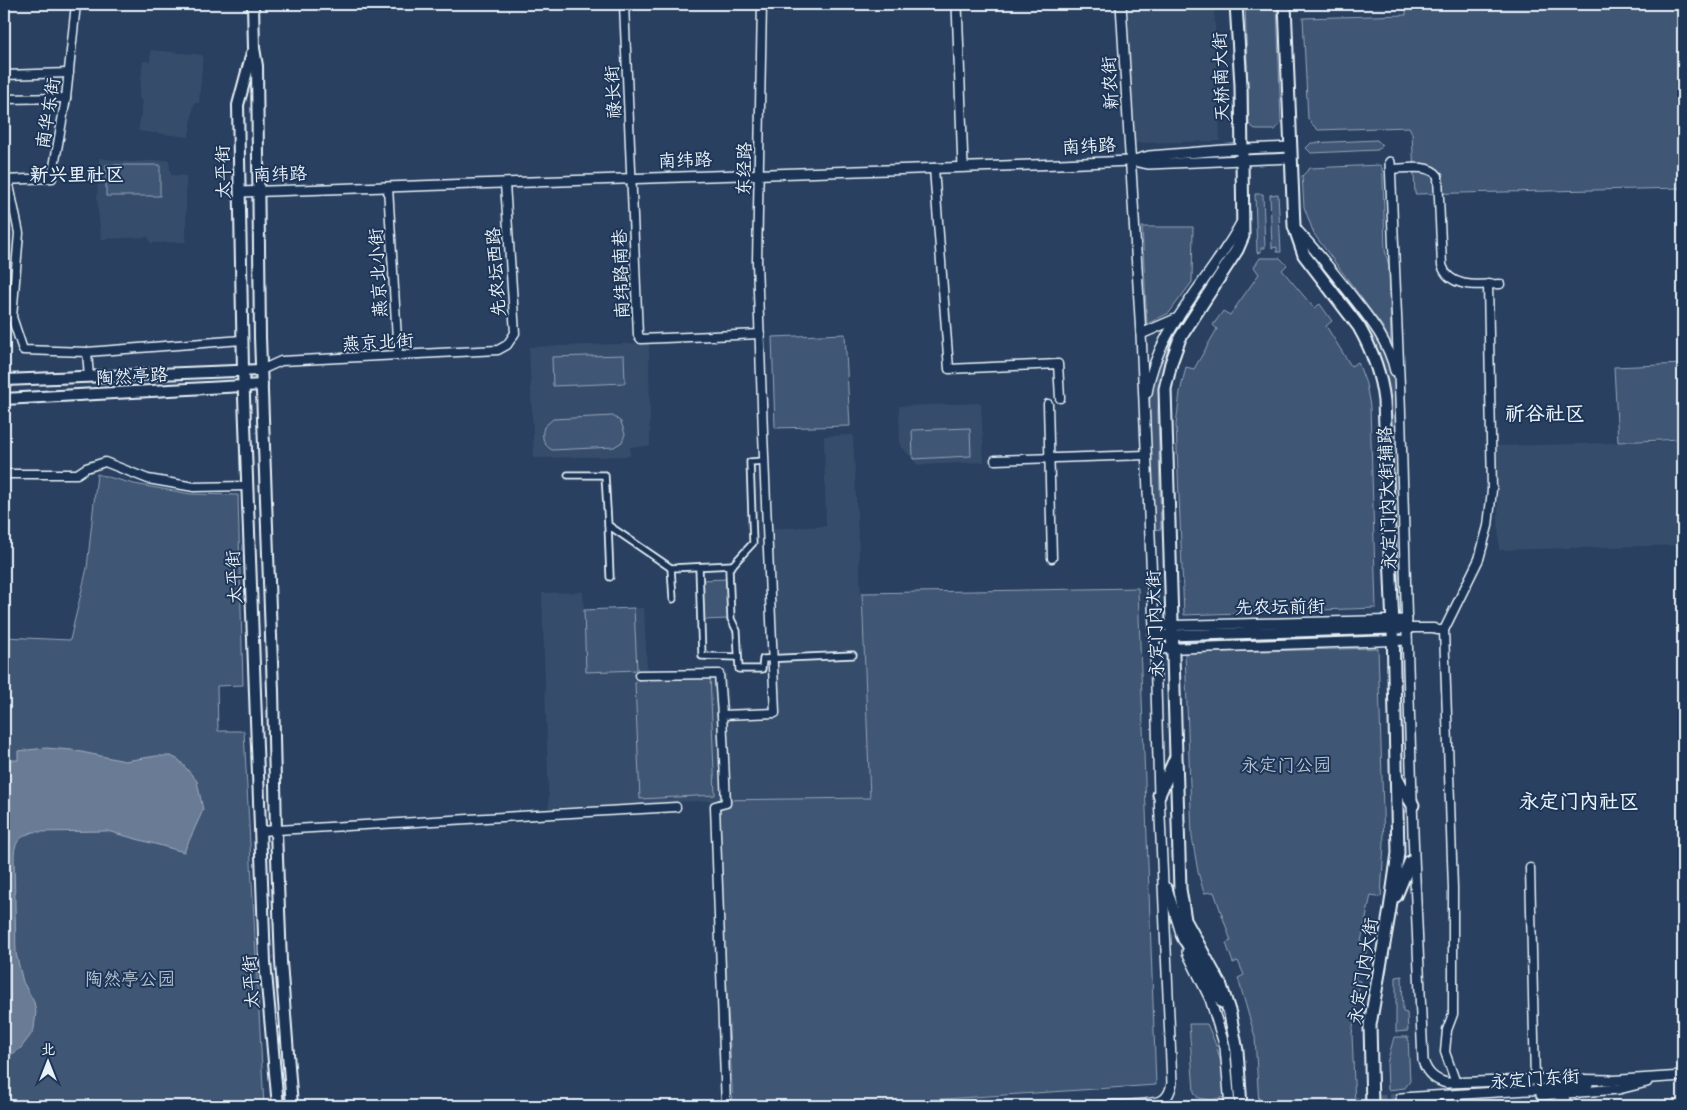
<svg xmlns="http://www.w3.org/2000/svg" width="1687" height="1110" font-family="Caveat,'LXGW WenKai TC',sans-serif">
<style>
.built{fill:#364d6b}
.green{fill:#415774;stroke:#94a4b6}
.water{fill:#6b7c95;stroke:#9dabbd}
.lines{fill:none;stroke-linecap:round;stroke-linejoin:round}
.tertiary-tunnel{stroke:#465b78;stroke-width:9;stroke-dasharray:9 4.5;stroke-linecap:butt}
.pedestrian-casing{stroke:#e8f1f8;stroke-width:9}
.minor-casing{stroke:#e8f1f8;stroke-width:11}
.tertiary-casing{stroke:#e8f1f8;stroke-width:12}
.secondary-casing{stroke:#e8f1f8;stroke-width:14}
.primary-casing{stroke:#e8f1f8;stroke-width:15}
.trunk-casing{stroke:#e8f1f8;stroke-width:16}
.pedestrian{stroke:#1d3557;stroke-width:5.5}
.minor{stroke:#1d3557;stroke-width:8}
.tertiary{stroke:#1d3557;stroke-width:9}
.secondary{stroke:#1d3557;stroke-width:10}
.primary{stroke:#1d3557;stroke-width:11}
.trunk{stroke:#1d3557;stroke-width:12}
.labels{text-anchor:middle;stroke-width:4;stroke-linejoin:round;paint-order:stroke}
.street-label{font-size:18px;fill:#e8f1f8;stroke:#1d3557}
.park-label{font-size:18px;fill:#b6c3d0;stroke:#1d3557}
.neighbourhood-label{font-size:19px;font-weight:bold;fill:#e8f1f8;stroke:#1d3557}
.quarter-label{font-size:20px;font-weight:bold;fill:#e8f1f8;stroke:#1d3557}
</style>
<rect width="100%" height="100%" fill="#294061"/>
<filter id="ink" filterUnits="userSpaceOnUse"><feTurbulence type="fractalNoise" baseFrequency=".02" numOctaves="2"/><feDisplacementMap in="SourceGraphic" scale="10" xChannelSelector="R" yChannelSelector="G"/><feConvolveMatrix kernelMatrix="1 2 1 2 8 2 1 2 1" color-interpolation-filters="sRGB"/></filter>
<g filter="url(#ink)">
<g class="built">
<polygon points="1128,4 1214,4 1220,141 1133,143"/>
<polygon points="151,50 203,55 199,103 194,103 189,137 138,131 143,101 139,99 143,61 150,62"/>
<polygon points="99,158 131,162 169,160 171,175 186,176 186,242 150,243 149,237 101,239 97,200"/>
<polygon points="649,343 650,446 630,447 630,456 534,458 529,347"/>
<polygon points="981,403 984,462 918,465 900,445 899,406"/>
<polygon points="853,435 871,798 721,800 549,808 542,593 583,592 584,610 644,608 647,671 727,670 728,705 731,708 766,707 769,705 768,668 772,668 767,529 826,526 824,436"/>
<polygon points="1683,441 1683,545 1499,550 1497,446"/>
</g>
<g class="green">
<polygon points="1245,4 1277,4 1281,123 1275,130 1256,130 1249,124"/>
<polygon points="1406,4 1683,4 1683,188 1415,194 1412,133 1409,127 1318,130 1308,120 1303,18 1406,15"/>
<polygon points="1377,140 1382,145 1378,150 1311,153 1306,148 1311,143"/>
<rect x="106" y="165" width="54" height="31"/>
<polygon points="1380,165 1382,168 1383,176 1385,250 1389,267 1391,343 1383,327 1314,234 1304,207 1302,176 1310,168"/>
<polygon points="1255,194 1263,194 1265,248 1261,248 1261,252 1257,253"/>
<polygon points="1278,194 1281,252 1277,252 1277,247 1272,248 1270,195"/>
<polygon points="1142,227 1193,227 1192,282 1169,313 1147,324"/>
<polygon points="1260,258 1280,258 1287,265 1282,270 1314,308 1320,304 1332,321 1326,326 1351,366 1358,362 1366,384 1370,406 1376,608 1184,615 1176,425 1180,392 1186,367 1194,369 1217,329 1213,325 1223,311 1230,315 1259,274 1254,267"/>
<path d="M1350 301C1366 322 1381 342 1390 366 1403 402 1399 460 1400 499H1393C1392 451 1396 396 1378 351 1371 334 1361 319 1350 304Z"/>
<polygon points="1188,312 1172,343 1159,386 1158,411 1161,529 1152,530 1149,417 1150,396 1155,374 1166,345"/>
<polygon points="845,334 850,426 775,428 772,337"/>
<polygon points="624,355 625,383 553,386 552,357"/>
<polygon points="1683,364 1683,439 1618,442 1614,367"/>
<path d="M613 416 621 422 625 434 622 442 614 447 552 450C543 445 541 436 544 427L553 419Z"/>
<polygon points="970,428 971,456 913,459 912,430"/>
<polygon points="97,474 134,484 191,494 238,495 243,685 217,686 218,731 244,731 264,1106 4,1106 4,637 70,640 87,568"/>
<polygon points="726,579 728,619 704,620 702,580"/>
<polygon points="1138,588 1156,1085 838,1106 733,1106 717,800 870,798 862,593"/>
<polygon points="634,608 637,670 586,672 584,610"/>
<polygon points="1378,648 1384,843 1381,897 1371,895 1360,946 1367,948 1363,967 1358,966 1355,980 1360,981 1352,1034 1355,1106 1259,1106 1255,1037 1238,978 1244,975 1238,961 1233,963 1226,943 1231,941 1214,892 1204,893 1198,872 1192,837 1185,653"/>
<polygon points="710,675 715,795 640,799 635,683 643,678"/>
<polygon points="1402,976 1403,1012 1407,1013 1408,1031 1396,1032 1396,977"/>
<path d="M1189 1024H1207C1219 1049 1224 1070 1225 1097L1211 1100 1198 1098 1194 1092Z"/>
<polygon points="1394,1037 1408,1037 1410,1081 1405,1088 1388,1090 1387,1063"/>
</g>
<path class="water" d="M46 748 72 750 125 761 156 756H171L179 760 197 781 203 810 184 852 107 831 33 832C18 837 14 844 14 858L16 953 23 982 34 1002 36 1012 34 1029 30 1036 20 1049 4 1059V760H18V751Z"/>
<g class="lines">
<polyline class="tertiary-tunnel" points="1296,1106 1401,1098"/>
<defs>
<g id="pedestrian">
<polyline points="764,461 750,462 753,543 729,569 731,619 737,631 739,669 762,669 763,659 853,655"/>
<polyline points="568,475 605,475 608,525 671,568 733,565"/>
<polyline points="608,525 610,577"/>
<polyline points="699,567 702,656 738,657"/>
<polyline points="671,568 673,599"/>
</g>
<g id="minor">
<polyline points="624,4 638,335 641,339 760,334"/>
<polyline points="4,75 69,73"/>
<polyline points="4,99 66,98"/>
<polyline points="934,168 949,369 1058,364 1060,398"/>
<path d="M1390 169C1404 169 1429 163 1438 176L1442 265C1449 289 1479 285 1500 284"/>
<polyline points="4,180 52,178 66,98 76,4"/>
<polyline points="8,180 19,233 12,317 23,350 87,352 242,340"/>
<polyline points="388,187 398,356"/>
<polyline points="87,352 89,377"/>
<polyline points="261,370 281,361 498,350 507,345 515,333 505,184"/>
<polyline points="1048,404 1052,558"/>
<polyline points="995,460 1146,455"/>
<polyline points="4,474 77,474 86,468 105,462 148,479 194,487 246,486"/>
<polyline points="1407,628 1434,628 1437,630 1444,630"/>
<polyline points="639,675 719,674 722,715"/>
<polyline points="260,831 676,807"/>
<polyline points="1530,868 1535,1080"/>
<polyline points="1456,1083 1445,1052 1447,1030 1453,1014 1453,888 1444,630 1479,559 1488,526 1492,490 1488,284"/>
<polyline points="726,1106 715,806 726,803 722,715 775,713 763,433 757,262 762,4"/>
</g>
<g id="tertiary">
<polyline points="957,4 963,167"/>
<polyline points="1134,161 1149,164 1291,158"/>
<path d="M1390 162 1400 398 1413 833 1423 1061C1427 1073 1434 1080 1447 1083L1557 1079 1610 1080"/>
<polyline points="240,192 1060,164 1130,161 1149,156 1224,150 1291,147"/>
<path d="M1296 229C1315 249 1331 270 1348 291 1367 316 1388 339 1395 371"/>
<polyline points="1141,334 1178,318"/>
<path d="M1147 393C1155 336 1198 293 1227 246 1233 238 1238 228 1243 220"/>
<polyline points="1154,626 1407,620"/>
<polyline points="1155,649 1407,640"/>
<polyline points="1167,888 1183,940"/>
<polyline points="1187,952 1210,999 1225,1047 1230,1106"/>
<polyline points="1606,1081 1683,1076"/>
<polyline points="1541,1095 1619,1089 1647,1082"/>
<polyline points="1401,1098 1545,1089 1588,1084"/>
<path d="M1098 1106C1113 1105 1151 1106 1163 1100 1169 1096 1171 1089 1172 1083L1159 795 1155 649 1141 334 1121 4"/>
<polyline points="1549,1106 1565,1100"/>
</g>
<g id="secondary">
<polyline points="253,4 254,48 257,66 260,337 273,690 276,831 281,962 292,1106"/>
<polyline points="252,53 238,105 243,370 265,962 278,1106"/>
<polyline points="4,380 261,370"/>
<polyline points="4,399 262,385"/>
<polyline points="1154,636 1407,628"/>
</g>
<g id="primary">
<polyline points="1236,4 1241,85 1243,236 1237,250 1180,338 1171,363 1165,389 1180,889 1185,920 1221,986 1230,1014 1237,1051 1241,1106"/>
<path d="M1285 4 1294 226 1304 255 1359 327C1372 350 1381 374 1384 401L1393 628 1398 853 1390 909 1370 1025 1372 1106"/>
<polyline points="1397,779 1413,805"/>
<polyline points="1159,795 1175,759"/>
<polyline points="1396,896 1410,862"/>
<polyline points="1182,935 1222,1002"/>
</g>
<polyline id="trunk" points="1560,1106 1562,1101"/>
</defs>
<use href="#pedestrian" class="pedestrian-casing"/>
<use href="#minor" class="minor-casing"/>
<use href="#tertiary" class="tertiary-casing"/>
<use href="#secondary" class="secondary-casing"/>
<use href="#primary" class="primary-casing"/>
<use href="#trunk" class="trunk-casing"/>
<use href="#pedestrian" class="pedestrian"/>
<use href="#minor" class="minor"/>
<use href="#tertiary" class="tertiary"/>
<use href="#secondary" class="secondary"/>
<use href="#primary" class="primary"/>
<use href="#trunk" class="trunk"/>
</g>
</g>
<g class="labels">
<g class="street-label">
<text transform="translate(1221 77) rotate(-92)" y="6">天桥南大街</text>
<text transform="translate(1110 83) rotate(-93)" y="6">新农街</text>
<text transform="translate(613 92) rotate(-93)" y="6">禄长街</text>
<text transform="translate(48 113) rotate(-81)" y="6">南华东街</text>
<text transform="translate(1089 146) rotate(-3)" y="6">南纬路</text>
<text transform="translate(685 160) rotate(-2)" y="6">南纬路</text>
<text transform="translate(744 169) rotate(-89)" y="6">东经路</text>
<text transform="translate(223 172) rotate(-91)" y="6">太平街</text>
<text transform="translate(280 174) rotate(-2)" y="6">南纬路</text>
<text transform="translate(496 272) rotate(-94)" y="6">先农坛西路</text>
<text transform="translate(378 273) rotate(-93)" y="6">燕京北小街</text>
<text transform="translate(621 274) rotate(-92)" y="6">南纬路南巷</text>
<text transform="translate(378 342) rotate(-3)" y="6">燕京北街</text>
<text transform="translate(132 376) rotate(-3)" y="6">陶然亭路</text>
<text transform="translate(1387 498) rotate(-92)" y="6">永定门内大街辅路</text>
<text transform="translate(234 577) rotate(-93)" y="6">太平街</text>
<text transform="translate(1280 607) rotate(-1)" y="6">先农坛前街</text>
<text transform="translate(1155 624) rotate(-92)" y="6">永定门内大街</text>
<text transform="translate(1363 971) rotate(-81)" y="6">永定门内大街</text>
<text transform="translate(251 982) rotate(-94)" y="6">太平街</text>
<text transform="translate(1535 1079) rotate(-4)" y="6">永定门东街</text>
</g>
<g class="park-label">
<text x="1286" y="771">永定门公园</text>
<text x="130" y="985">陶然亭公园</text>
</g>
<g class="neighbourhood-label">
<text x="77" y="181">新兴里社区</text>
</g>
<g class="quarter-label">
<text x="1545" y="420">祈谷社区</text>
<text x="1579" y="808">永定门内社区</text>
</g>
</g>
<rect width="1687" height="1110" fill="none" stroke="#1d3557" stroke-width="20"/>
<rect x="10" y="10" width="1667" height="1090" fill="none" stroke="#e8f1f8" stroke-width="2" filter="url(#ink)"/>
<g transform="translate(48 1062)" stroke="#1d3557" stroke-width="4" paint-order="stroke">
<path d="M0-4L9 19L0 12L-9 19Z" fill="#e8f1f8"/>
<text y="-8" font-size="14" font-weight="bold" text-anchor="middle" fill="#e8f1f8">北</text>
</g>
</svg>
